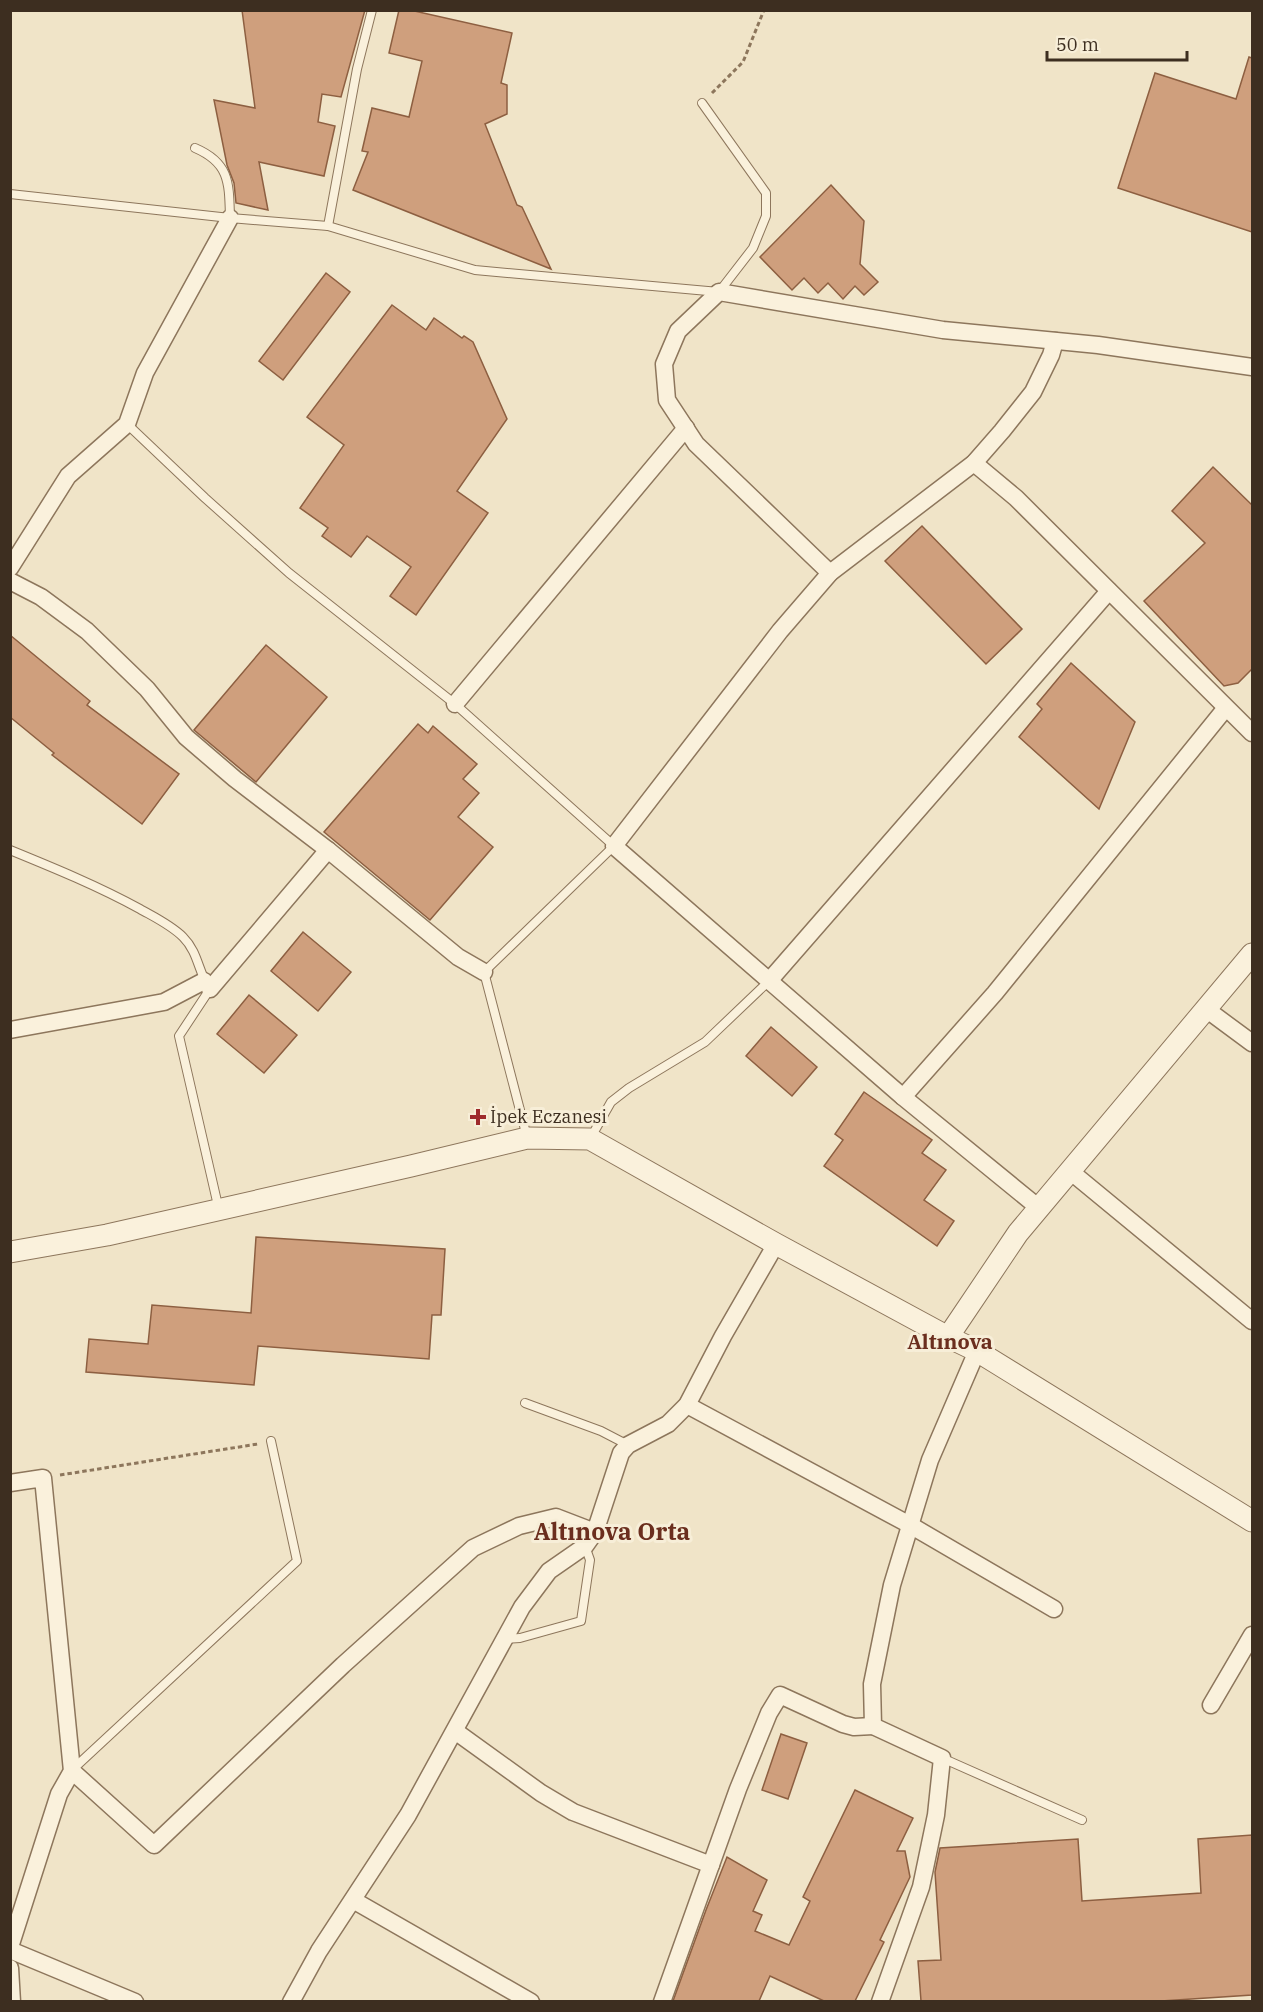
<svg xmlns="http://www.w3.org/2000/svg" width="1263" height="2012" font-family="'IBM Plex Serif',serif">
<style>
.building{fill:#cf9f7d;stroke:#8d5f41;stroke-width:1.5}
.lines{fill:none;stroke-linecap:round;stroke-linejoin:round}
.service-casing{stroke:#8d765c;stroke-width:10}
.minor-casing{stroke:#8d765c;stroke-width:19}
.tertiary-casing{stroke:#8d765c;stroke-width:23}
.path{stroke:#8d765c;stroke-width:3;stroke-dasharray:4.5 3;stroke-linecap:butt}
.service{stroke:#faf1dc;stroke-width:8}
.minor{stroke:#faf1dc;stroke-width:16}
.tertiary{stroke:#faf1dc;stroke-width:21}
.poi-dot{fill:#9e2a2b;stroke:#f7eed8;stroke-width:2}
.labels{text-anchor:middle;stroke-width:6;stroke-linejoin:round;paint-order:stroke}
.poi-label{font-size:18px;fill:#3d2e20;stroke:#f7eed8;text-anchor:start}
.quarter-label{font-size:21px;font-weight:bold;fill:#6b2e1e;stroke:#f7eed8}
.district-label{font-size:24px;font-weight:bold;fill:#6b2e1e;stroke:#f7eed8}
</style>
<rect width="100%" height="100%" fill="#f0e4c8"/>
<g class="building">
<polygon points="242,10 365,10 341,97 322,94 318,122 335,126 324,176 259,162 268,210 236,203 234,183 227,165 214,100 255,108"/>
<polygon points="399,10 410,10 512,33 501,83 507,85 507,114 485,124 517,205 522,207 551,269 353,190 368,152 362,151 372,108 409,117 422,61 389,53"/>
<polygon points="1249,57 1252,58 1252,232 1118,188 1155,73 1236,99"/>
<polygon points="831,185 864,221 860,264 878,282 864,295 855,286 843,299 828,283 818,293 804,278 792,290 760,257"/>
<polygon points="326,273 350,292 283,380 259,361"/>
<polygon points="392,305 426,330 434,318 462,338 464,336 473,342 507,419 457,491 488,513 416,615 390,596 411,567 367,536 351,557 322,536 328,528 300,508 344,445 307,417"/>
<polygon points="1213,467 1252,505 1252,669 1238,683 1224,686 1144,601 1205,543 1172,511"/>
<polygon points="922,526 1022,629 986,664 885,561"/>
<polygon points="10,635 90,701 87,705 179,774 142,824 52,755 54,753 10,717"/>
<polygon points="266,645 327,697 256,782 194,730"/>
<polygon points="1071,663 1135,722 1099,809 1019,737 1042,709 1037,704"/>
<polygon points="418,724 428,733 433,726 477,764 463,779 479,793 458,817 493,847 430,920 324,832"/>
<polygon points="303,932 351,972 318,1011 271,971"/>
<polygon points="249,995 297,1035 264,1073 217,1034"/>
<polygon points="771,1027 817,1067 792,1096 746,1056"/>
<polygon points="864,1092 932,1140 922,1153 946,1170 924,1200 954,1221 937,1246 824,1166 843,1140 835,1134"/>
<polygon points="256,1237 445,1249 441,1315 432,1315 429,1359 258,1346 254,1385 86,1372 89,1339 148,1344 152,1305 251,1313"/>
<polygon points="781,1734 807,1743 788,1799 762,1790"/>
<polygon points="855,1790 913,1818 897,1851 905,1851 910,1877 880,1940 884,1942 855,2001 824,2001 770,1976 759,2001 673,2001 706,1910 727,1857 767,1880 753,1911 762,1915 755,1931 789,1945 810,1901 803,1897"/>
<polygon points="1252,1835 1252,1995 1161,2001 921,2001 918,1961 941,1960 935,1872 940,1848 1078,1839 1082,1901 1201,1893 1198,1839"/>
</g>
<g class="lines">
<defs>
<g id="service">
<path d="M195 148C230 163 229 183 230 218"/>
<polyline points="10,194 230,218 328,226 357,69 372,10"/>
<polyline points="328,226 475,270 719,292 753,248 766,216 766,193 702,103"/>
<polyline points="127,424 205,498 289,573 455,704 614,846 484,972 527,1137"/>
<path d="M10 850C54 868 98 886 140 909 154 917 171 925 183 937 199 953 198 973 210 989L179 1036 219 1210"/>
<polyline points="590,1139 611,1102 629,1088 705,1042 769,981"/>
<polyline points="525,1403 601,1431 628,1445"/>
<polyline points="505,1639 520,1638 581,1621 590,1560 585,1546"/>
<polyline points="942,1758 1082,1820"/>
<polyline points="72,1770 297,1561 271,1441"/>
</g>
<g id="minor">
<polyline points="974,463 1016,498 1252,733"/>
<polyline points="10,568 68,476 127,424 145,373 230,218"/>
<polyline points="830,573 696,444 667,400 664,364 678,331 719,292 943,330 1098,345 1252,367"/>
<polyline points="10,581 41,597 87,631 147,689 186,737 235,779 328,850 458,957 484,972"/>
<polyline points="455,704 686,428"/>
<polyline points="769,981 1109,591"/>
<polyline points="210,989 328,850"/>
<polyline points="1206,1009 1252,1043"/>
<polyline points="10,1030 164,1002 204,981"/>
<polyline points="903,1097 995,993 1225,709"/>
<polyline points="1070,1171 1252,1321"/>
<polyline points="1039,1208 903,1097 614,846 780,631 830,573 974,463 1002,431 1033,392 1051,355 1055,341"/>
<polyline points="687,1405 910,1525 1054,1609"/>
<polyline points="10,1483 43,1478 72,1771 59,1794 10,1947"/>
<polyline points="1211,1705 1252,1635"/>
<polyline points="455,1731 541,1793 573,1812 711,1865"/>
<polyline points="72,1771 154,1845 343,1665 473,1548 519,1526 556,1517 595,1532"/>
<polyline points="353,1900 531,2002"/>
<polyline points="10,1950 135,2002"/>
<polyline points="10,1968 12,2002"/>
<polyline points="291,2002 319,1951 408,1815 522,1607 549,1571 585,1546 595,1532 621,1453 628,1445 668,1424 687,1405 723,1336 776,1244"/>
<polyline points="662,2002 738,1789 769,1713 780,1695 843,1724 854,1727 873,1726"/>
<polyline points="880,2002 921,1887 936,1815 942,1758 873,1726 872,1684 892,1585 930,1460 977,1351"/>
</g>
<g id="tertiary">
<polyline points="10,1252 107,1235 411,1166 527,1138 590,1139 776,1244 948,1337 977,1351 1252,1521"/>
<polyline points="948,1337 1018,1233 1252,954"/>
</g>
</defs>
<use href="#service" class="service-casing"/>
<use href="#minor" class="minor-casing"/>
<use href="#tertiary" class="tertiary-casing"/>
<g class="path">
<polyline points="712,93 743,62 764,10"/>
<polyline points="60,1475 258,1444"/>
</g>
<use href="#service" class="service"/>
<use href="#minor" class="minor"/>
<use href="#tertiary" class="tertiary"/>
</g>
<path class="poi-dot" d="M475 1108h6v6h6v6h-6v6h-6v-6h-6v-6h6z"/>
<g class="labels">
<g class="poi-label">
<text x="490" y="1123">İpek Eczanesi</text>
</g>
<g class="quarter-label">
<text x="950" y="1349">Altınova</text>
</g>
<g class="district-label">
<text x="612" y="1540">Altınova Orta</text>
</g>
</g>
<rect width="1263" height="2012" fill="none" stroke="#3d2e20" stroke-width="24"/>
<path d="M1047 51v9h140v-9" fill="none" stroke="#3d2e20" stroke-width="3"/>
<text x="1056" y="51" font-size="18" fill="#3d2e20" stroke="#f7eed8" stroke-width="4.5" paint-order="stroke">50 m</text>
</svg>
